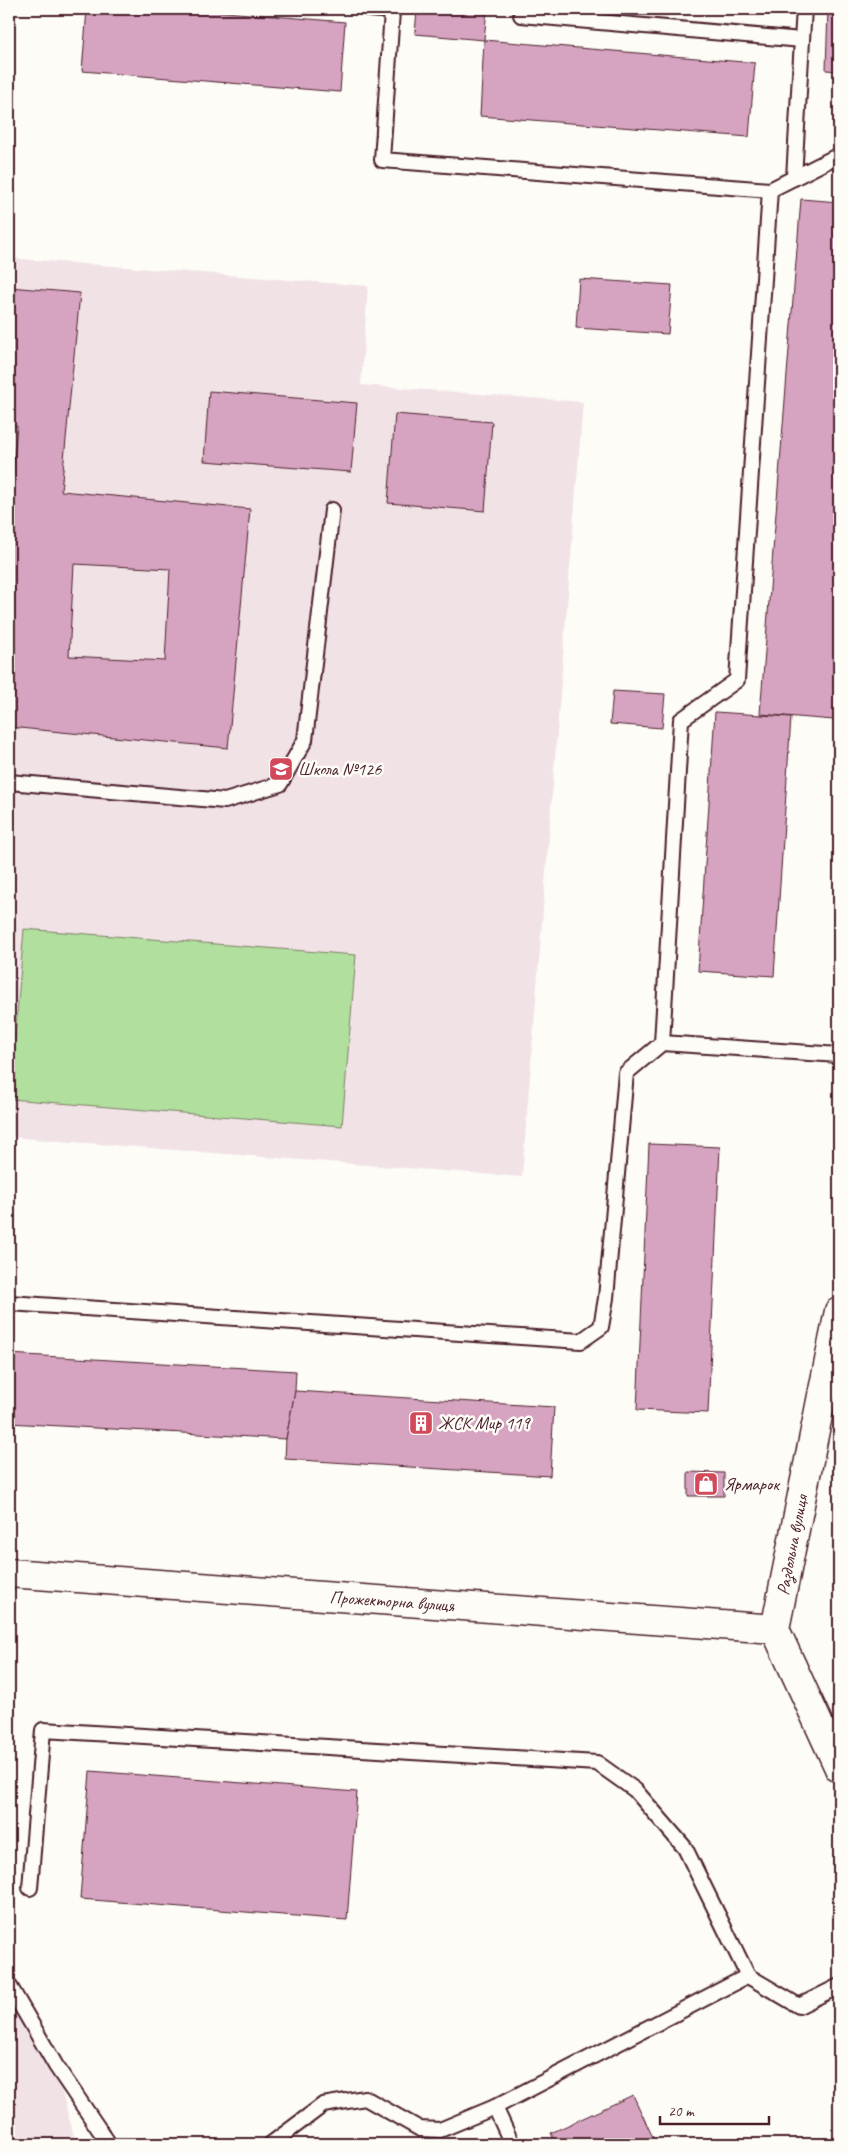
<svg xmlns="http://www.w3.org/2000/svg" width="848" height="2153" font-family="Caveat,sans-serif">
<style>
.built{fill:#f1e2e6}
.green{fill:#b0df9e;stroke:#7d7f64}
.building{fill:#d6a4c0;stroke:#4a1f2b;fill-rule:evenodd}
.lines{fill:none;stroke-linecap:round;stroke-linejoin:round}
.service-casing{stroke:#4a1f2b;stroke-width:18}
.tertiary-casing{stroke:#4a1f2b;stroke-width:31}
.service{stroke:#fdfcf7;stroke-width:14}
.tertiary{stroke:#fdfcf7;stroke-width:28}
.labels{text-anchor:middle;stroke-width:5;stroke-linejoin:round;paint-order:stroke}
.poi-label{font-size:18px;fill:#4a1f2b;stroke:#fdfcf7;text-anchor:start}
.street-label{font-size:18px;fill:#4a1f2b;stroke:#fdfcf7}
</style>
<rect width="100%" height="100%" fill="#fdfcf7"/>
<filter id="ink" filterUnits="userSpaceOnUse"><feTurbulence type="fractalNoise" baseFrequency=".02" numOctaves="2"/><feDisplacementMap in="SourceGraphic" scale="10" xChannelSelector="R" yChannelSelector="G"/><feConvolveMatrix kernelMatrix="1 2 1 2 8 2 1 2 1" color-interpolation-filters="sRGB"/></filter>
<g filter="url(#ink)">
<g class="built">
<polygon points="9,258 368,286 361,385 583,402 522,1177 9,1137"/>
<polygon points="9,1992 53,2058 76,2144 9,2144"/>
</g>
<polygon class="green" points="24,929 356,955 342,1126 10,1099"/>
<g class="building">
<polygon points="87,9 189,9 345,22 340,92 82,71"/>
<polygon points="417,9 487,9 484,40 415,34"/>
<polygon points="828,9 839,9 839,71 826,70"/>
<polygon points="484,40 755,63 749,137 480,116"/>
<polygon points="801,199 839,202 839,657 834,720 760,714"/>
<polygon points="579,279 672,285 668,334 576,328"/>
<path d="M9 287 80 293 61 491 250 509 228 748 9 727V513L17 426 9 425ZM74 564 170 569 165 661 69 656Z"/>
<polygon points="209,391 357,403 351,472 204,461"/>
<polygon points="395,414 492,422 485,511 388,503"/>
<polygon points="613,691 665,694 662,728 610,724"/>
<polygon points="715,712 791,717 774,976 698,971"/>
<polygon points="649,1144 720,1147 708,1413 637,1410"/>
<polygon points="9,1354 296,1371 295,1391 286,1439 9,1423"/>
<polygon points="295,1391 554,1407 550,1476 285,1459 286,1439"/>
<polygon points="688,1472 724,1473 724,1496 688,1496"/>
<polygon points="90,1771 357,1792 347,1920 80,1899"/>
<polygon points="633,2095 656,2144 556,2144 551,2133"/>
</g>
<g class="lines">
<defs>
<g id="service">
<polyline points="370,9 392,11 393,9"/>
<polyline points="392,11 382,160 770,190"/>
<polyline points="521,15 802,40 794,178"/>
<polyline points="802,40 804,9"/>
<polyline points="9,782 225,801 280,784 305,740 332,510"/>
<polyline points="662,1043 839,1055"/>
<polyline points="9,1303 581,1341 601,1327 606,1298 626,1073 662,1043 681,720 737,680 770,190 839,155"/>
<polyline points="30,1888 43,1730 597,1763 635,1790 685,1848 748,1976"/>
<polyline points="9,1985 56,2066 109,2144"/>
<polyline points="271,2144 323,2105 365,2098 420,2129 440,2130 495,2107"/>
<polyline points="512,2144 495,2107 748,1976 799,2006 839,1986"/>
</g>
<g id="tertiary">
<polyline points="839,1311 775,1629 839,1768"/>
<polyline points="9,1573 775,1629"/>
</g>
</defs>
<use href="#service" class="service-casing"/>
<use href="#tertiary" class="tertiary-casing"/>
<use href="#service" class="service"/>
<use href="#tertiary" class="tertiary"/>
</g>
</g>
<defs>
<symbol id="school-square" viewBox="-11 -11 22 22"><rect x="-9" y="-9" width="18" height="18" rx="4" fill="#d1495b" stroke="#fdfcf7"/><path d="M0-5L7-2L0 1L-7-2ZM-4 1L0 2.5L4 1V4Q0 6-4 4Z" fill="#fff"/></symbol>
<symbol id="building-square" viewBox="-11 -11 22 22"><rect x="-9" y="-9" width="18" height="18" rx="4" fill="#d1495b" stroke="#fdfcf7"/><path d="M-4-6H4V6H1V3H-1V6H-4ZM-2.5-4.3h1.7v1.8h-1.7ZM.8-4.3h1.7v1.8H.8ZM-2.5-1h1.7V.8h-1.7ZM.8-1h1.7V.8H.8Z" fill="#fff"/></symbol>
<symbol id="shop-square" viewBox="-11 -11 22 22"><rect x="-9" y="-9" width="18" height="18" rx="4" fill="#d1495b" stroke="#fdfcf7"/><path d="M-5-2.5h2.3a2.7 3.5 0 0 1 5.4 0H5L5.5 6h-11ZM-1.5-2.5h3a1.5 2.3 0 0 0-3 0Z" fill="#fff"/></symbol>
</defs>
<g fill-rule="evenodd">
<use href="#school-square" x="267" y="755" width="28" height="28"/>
<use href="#building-square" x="407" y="1409" width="28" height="28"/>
<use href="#shop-square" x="692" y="1470" width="28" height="28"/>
</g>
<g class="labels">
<g class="poi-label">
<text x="298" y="775">Школа №126</text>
<text x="438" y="1429">ЖСК Мир 119</text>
<text x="724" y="1490">Ярмарок</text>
</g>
<g class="street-label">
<text transform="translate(792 1545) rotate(-79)" y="6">Раздольна вулиця</text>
<text transform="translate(392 1601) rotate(4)" y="6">Прожекторна вулиця</text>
</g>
</g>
<rect width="848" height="2153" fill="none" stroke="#fdfcf7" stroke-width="30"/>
<rect x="15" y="15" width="818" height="2123" fill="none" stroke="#4a1f2b" stroke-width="2" filter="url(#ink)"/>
<path d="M660 2116v8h109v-8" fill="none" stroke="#4a1f2b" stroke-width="2.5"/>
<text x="668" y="2116" font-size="15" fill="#4a1f2b" stroke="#fdfcf7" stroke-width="4" paint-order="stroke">20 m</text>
</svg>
